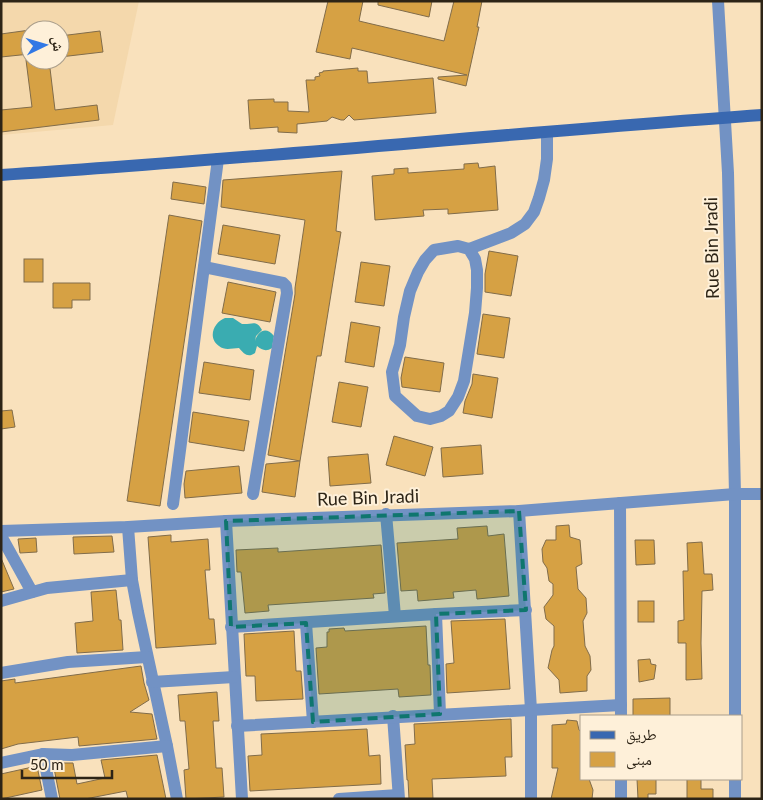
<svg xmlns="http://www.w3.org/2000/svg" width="763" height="800" font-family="Lato,'Noto Naskh Arabic',sans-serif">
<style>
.built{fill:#f4d8ac;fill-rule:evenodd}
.water{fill:#3aacb1}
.building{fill:#d6a144;stroke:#816c4a}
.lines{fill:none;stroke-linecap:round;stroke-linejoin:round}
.street{stroke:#7292c4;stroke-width:12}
.secondary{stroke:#3968b0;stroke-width:12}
.marked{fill:#0f766e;fill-opacity:0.2;stroke:#0f766e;stroke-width:4;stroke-dasharray:10 6;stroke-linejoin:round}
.labels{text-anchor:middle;stroke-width:4;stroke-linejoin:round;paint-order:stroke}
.street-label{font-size:18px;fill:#2d2416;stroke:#fef0d9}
</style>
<rect width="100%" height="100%" fill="#f9e1bc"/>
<path class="built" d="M1 1H139L113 125 1 135ZM30 30H60V60H30Z"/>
<path class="water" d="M225 318H233L242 324C252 325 256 319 262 330L256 336 255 341C258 331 266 326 274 336L272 348C266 352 262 350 257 346L255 353C248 358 244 354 239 348 232 348 225 351 219 346 207 338 214 322 225 318Z"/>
<g class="building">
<polygon points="328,1 363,1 359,21 444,41 454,1 482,1 477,27 479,27 466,86 438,79 438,77 467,75 352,48 350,59 316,52"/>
<polygon points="378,1 432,1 429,17 378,5"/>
<polygon points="30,30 30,54 1,57 1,34"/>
<polygon points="100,31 103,52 60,57 60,36"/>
<polygon points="26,60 49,60 55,110 97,105 99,120 1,132 1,110 32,107"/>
<polygon points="358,68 358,71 367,71 368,83 433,78 436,113 354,120 349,115 344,120 341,120 332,117 327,121 297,124 297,133 278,132 278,127 250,129 248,100 274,99 274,102 288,102 288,111 309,112 306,80 315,80 315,77 320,76 319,73 323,72 323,71"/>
<polygon points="478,163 479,168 495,166 498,210 448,214 448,209 423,210 424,216 375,220 372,176 394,174 394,169 408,168 408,173 464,169 464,164"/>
<polygon points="342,171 336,231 341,232 321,356 317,356 300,461 268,455 295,294 295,288 305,220 221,207 223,180"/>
<polygon points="173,182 206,187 204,204 171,199"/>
<polygon points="169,215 202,221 160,506 127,501"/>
<polygon points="223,225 280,235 275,264 218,254"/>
<polygon points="489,251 518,256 511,296 485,292 485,274"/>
<rect x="24" y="259" width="19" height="23"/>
<polygon points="361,262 390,266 384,306 355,302"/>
<polygon points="228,282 276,292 270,322 222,313"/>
<polygon points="53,283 90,283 90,300 72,300 72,308 53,308"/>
<polygon points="483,314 510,318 504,358 477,354"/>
<polygon points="351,322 380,327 374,367 345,362"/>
<polygon points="405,357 444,363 440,392 402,387 401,378"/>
<polygon points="204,362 254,370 250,400 199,393"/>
<polygon points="473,374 498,378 492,418 463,413 465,401 472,384"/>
<polygon points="339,382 368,387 361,427 332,422"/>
<polygon points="12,410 15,427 1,429 1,411"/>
<polygon points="193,412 249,421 244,451 189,442"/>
<polygon points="394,436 433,447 425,476 386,465"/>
<polygon points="481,445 483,474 443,477 441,448"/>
<polygon points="368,454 371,483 330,486 328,457"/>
<polygon points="300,461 295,497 262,492 266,464"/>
<polygon points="239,466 242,493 185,498 184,484 186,471"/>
<polygon points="569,525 570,537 580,540 582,564 576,567 578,589 586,598 587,613 583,621 585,646 590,656 591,670 587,676 587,691 560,693 559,680 548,668 552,650 554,646 554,626 546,619 544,607 553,595 553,584 549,581 547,568 543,562 542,549 546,540 556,540 556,526"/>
<polygon points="487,526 488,536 504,534 509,596 477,599 476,590 453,592 454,598 418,601 417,590 401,591 397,543 458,539 457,528"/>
<polygon points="171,535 171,542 208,539 210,570 205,570 209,619 214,619 216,644 156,648 148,537"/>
<polygon points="112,536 114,552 74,554 73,537"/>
<polygon points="36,538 37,552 20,553 18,539"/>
<polygon points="635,540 654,540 655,564 636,565"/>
<polygon points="702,542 704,574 712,574 713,590 702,591 701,643 702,679 686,680 686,643 678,643 678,621 684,620 683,571 688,571 687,543"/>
<polygon points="381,545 385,593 373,594 374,598 268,605 269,611 245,613 241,572 237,572 236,550 278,548 278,552"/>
<polygon points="1,558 14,589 1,592"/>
<polygon points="116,590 119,620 121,620 123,650 77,653 75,623 93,621 91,592"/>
<rect x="638" y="601" width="16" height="21"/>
<polygon points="505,619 510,689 447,693 446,664 454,663 451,621"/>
<polygon points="426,626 428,665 430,665 431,695 430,695 399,697 398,689 319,694 316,648 327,647 327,632 329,632 329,629 344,628 345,631"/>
<polygon points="294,631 296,671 301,671 303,699 256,701 255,676 246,676 244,634"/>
<polygon points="650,659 651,664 656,665 654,679 639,682 638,660"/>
<polygon points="141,666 144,683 149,700 130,712 152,714 157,739 79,746 78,737 18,744 1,749 1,681 15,679 15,683"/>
<polygon points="217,692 219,721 213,721 216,768 222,768 224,797 186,799 184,770 189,769 185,721 180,721 178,695"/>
<polygon points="670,698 670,716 633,716 633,699"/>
<polygon points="511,719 512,757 505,757 506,776 432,779 433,799 409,799 408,780 407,780 405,745 415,744 414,724"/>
<polygon points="567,720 577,721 579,730 582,732 582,779 589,779 593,790 592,799 551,799 558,768 552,768 552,725 566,724"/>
<polygon points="367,729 369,756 380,755 381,784 250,791 248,756 262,755 261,734"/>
<polygon points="157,755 166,799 128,799 126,791 85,799 60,799 53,763 73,763 77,784 105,778 101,760"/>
<polygon points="37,766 42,790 1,799 1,774"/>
<polygon points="637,779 656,779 656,794 648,794 648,799 638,799"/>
<polygon points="687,779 701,779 701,789 713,789 713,799 687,799"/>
</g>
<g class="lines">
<g class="street">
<polyline points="718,1 728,173 735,494 735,716"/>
<polyline points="469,249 475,259 477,270 477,288 475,313 464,381 458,397 449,411 441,416 430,419 417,416 395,396 392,372 400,345 404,317 410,291 418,272 425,260 434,250 458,246 469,249 511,233 525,224 534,212 539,198 544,180 547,159 547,132"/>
<polyline points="204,267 283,283 286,286 287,293 253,494"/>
<polyline points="620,503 621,716"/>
<polyline points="173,504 218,159"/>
<polyline points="519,511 531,710 531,799"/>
<polyline points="386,514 395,616"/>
<polyline points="226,521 242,799"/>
<polyline points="128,527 132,580 138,612 167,746 177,799"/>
<polyline points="1,531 128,527 226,521 519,511 735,494 762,494"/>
<polyline points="1,536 32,592"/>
<polyline points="1,601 47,588 132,580"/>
<polyline points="436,614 526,610"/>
<polyline points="306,623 313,722"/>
<polyline points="231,627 436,614 440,714"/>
<polyline points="1,673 68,662 147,657"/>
<polyline points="152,682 234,677"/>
<polyline points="393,716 399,799"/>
<polyline points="237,726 621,705"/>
<polyline points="43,754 52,799"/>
<polyline points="1,763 43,754 72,755 167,746"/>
<polyline points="621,779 621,799"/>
<polyline points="735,779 735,799"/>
<polyline points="339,799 398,795"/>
</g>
<path class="secondary" d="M1 175C255 159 508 133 762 115"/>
</g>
<path class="marked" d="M519 511 526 610 436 614 440 714 313 722 306 623 231 627 226 521Z"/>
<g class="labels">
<g class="street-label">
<text transform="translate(712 248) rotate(-91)" y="6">Rue Bin Jradi</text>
<text transform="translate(368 498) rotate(-2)" y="6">Rue Bin Jradi</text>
</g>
</g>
<rect width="763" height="800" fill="none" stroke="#2d2416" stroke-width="5"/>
<rect x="580" y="715" width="162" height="65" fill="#fef0d9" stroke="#aa9e8b"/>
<rect x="590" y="731" width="25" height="8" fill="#3968b0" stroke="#aa9e8b"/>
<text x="626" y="740" font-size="15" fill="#2d2416">طريق</text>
<rect x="590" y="752" width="25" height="15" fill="#d6a144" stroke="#aa9e8b"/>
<text x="626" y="765" font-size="15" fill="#2d2416">مبنى</text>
<g transform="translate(45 45) rotate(85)"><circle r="24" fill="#fef0d9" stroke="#aa9e8b"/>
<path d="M0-4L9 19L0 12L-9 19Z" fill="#3178e5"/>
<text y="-8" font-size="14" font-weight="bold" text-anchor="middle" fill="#2d2416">ش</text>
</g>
<path d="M22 770v8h90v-8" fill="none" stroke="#2d2416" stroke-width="2.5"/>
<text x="30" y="770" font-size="15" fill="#2d2416" stroke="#fef0d9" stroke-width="4" paint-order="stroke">50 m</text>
</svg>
